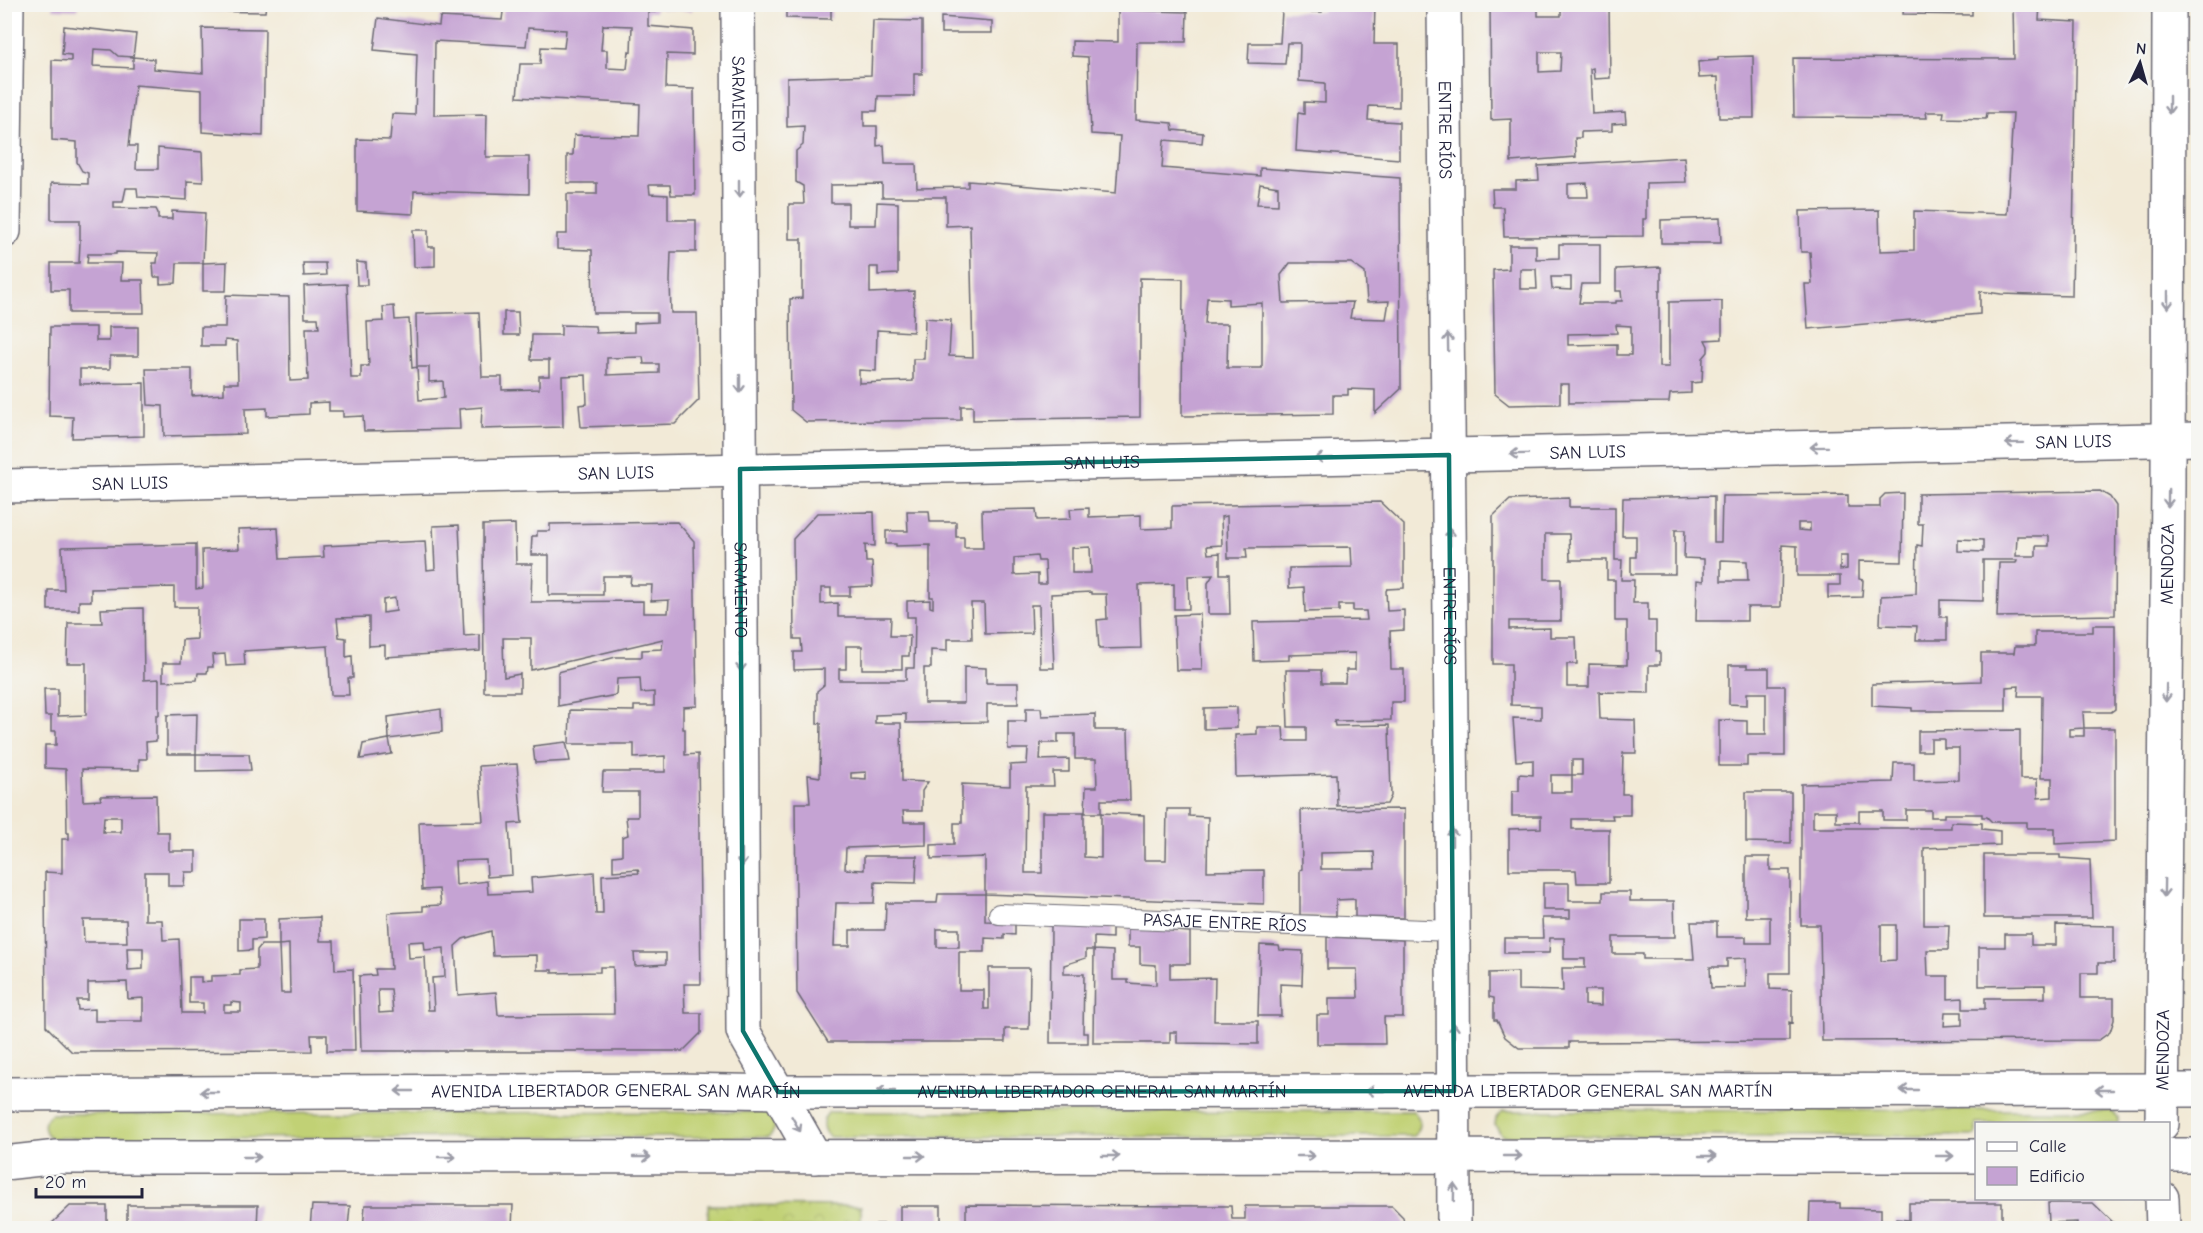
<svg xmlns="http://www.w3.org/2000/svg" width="2203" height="1233" font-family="'Comic Neue',sans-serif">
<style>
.grass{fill:#c1d174;stroke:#727a58;stroke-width:1.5}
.park{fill:url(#park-crowns);stroke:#727a58;stroke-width:1.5}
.building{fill:#c5a3d3;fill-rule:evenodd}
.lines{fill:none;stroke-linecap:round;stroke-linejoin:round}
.service-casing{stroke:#6b6872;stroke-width:22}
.minor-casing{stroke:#6b6872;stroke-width:36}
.primary-casing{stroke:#6b6872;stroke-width:36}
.service{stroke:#fff;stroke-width:20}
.minor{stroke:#fff;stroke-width:33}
.primary{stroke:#fff;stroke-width:33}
.oneway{stroke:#9c9ca7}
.marked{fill:none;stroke:#0f766e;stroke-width:4.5;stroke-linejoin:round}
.labels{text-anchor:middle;stroke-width:4.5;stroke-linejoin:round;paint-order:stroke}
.street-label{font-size:18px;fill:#22223b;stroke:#f6f6f2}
</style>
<defs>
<pattern id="park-crowns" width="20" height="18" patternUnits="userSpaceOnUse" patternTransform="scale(1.5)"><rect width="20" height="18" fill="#c1d174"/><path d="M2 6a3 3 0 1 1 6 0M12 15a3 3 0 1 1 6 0" fill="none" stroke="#a6b365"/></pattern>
</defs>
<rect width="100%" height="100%" fill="#f6f6f2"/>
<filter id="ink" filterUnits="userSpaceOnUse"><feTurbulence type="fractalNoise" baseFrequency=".0167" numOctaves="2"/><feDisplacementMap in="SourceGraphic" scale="12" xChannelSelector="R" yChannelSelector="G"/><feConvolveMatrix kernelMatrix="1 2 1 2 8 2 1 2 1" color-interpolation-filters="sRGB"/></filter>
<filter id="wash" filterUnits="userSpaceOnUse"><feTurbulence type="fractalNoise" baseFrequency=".008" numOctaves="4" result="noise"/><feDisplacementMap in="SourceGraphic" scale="24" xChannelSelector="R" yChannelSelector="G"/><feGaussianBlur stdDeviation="1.35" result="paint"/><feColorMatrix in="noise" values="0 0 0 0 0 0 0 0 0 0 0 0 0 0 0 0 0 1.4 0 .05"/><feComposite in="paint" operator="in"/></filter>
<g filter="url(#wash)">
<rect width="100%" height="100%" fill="#f2ead7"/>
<g class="grass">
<polygon points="2111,1110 2118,1117 2118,1123 1976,1124 1976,1136 1502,1136 1495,1125 1496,1118 1502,1111"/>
<path d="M1413 1111C1422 1119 1422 1128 1414 1136L829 1137C821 1129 821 1120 829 1112Z"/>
<path d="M769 1112C777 1120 777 1130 768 1137L51 1138C42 1131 42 1121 51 1114Z"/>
</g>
<polygon class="park" points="708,1205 861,1206 861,1228 708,1228"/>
<g id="blocks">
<g class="building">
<polygon points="53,4 78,4 78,10 53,9"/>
<polygon points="202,4 266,4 265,12 202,11"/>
<path d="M504 4H656L655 12H648V26L693 30V55L667 54 666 88 694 89 695 195H671L670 185H649L650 194 668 195V220H696V252H671L670 281 671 313H697L699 400 675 424 581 427 579 405 587 404 586 375 562 376 563 427 481 429 482 407 459 409 460 429 364 431 363 416 343 417V411H329V402L309 403V414L267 416V408L245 409 246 434 164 436 163 406 148 405 146 369H192V396L224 394V383H238L237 341 225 340V346H201V327H225L226 295 289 297 290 381 308 380 306 328H319L318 318H305L304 286 347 284 351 378H361V366H369L367 322 384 321 383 307 394 306 395 320 409 319 412 368 417 367 419 400 444 398 443 381 429 382V367H417L416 314 479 312 482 377H502V390L539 389V376H549V360H531L532 335H561V325L595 326 596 333 634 332V323L657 322V313H593L592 250 557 249V234H567V194H597V183H567V155H573L574 135 639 136 640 104 517 97 520 64H540L541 47 564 48 566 30 528 28 526 46 435 41 434 115 487 114 486 157H529V194L414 191 413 214 357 211V139L390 140 392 114 415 115 417 54 374 50 378 18 439 26 440 17 502 20ZM603 25 632 26 631 52 629 51 627 69 607 68V50H601ZM643 357 644 364H659V373L607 375V358Z"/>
<polygon points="661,4 692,4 692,11 661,9"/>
<polygon points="786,4 831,4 831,19 786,18"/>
<polygon points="1322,4 1375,4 1374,44 1399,44 1399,107 1369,106 1368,120 1399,122 1399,159 1296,151 1298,113 1304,114 1304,102 1325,103 1325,83 1299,81 1300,43 1287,43 1285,64 1248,63 1249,43 1280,43 1282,11 1322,12"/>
<path d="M1490 4H1538V16H1561V4H1609L1610 78 1594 79 1593 68 1590 69 1592 114 1625 112 1626 123 1612 124V131L1581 132V138H1575L1576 157 1511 162V119L1491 120ZM1539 52H1561L1560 71 1539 72Z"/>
<polygon points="1904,4 1972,4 1972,15 1903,14"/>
<polygon points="2013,4 2040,4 2039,20 2077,22 2072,296 2001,294 1980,291 1980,314 1808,329 1805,284 1812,284 1810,252 1801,252 1800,211 1879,210 1880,251 1914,250 1914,211 2007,214 2013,113 1987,113 1986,119 1943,118 1944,112 1926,112 1927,118 1794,117 1793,58 2014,59"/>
<path d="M1118 10 1187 12 1186 42H1137L1136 120 1172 123 1173 130 1203 133 1202 143 1164 140 1162 168 1260 176V168L1400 178 1401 389 1375 413V390L1348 389V395H1333V414L1182 416 1183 279 1140 278V417L973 420V406H961V420L806 422 791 410 790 299 802 298V239H789V204H804L803 186 796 182V151L803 145 804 126 787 127V78L871 75 873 20 922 21V74H914V96H878L877 111H864V126H877V146L884 145 885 164H916L917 188 968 187V181L1116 193 1120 136 1091 134 1088 57 1072 56V41L1118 42ZM882 184V197H946V226L970 225 973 357 949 356 951 320 925 318 924 359H913V381L859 383V370L876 371 877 330 913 332 914 291 870 293V267H878V275L898 274V203L877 202 876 225H848V203H831V185ZM1260 184 1278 187V205L1257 204ZM1290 263H1351L1365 273 1367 302 1389 301 1386 319 1350 318 1353 302 1283 303 1281 275ZM1207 298 1228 299V305L1262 303V368H1227L1228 324H1205Z"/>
<polygon points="941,17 992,21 992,33 941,33"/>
<polygon points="64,26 136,34 133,57 118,56 111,50 94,49 93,66 133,68 133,57 154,59 154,69 203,73 202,28 265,29 263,136 202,132 202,90 135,85 129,146 137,146 136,169 158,169 158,148 202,152 203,182 187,181 187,200 138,197 137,188 126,188 123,202 114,202 114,208 156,209 158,213 158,219 172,219 172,211 205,213 203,263 177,263 176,283 160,284 160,277 154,277 153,263 157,263 158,253 116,252 116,254 88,254 87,263 122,263 121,280 143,280 144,313 69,313 69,290 51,290 51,263 79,263 80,242 80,220 51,220 51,183 88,184 88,173 82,171 77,162 77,142 52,140 52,60 71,61 71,55 62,54"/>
<polygon points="1753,56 1754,118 1719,118 1718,77 1699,78 1698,62 1718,60 1718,57"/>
<path d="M1684 157 1686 182 1646 183V219H1643V236L1504 237 1503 207H1493L1492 189H1516V181L1539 180 1538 166ZM1587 183 1588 197H1568V184Z"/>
<polygon points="1720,218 1721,243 1661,243 1661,220"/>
<polygon points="413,230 428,230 428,247 435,247 435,266 414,267"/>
<path d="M1559 244H1600V284H1582L1579 303H1616V301H1622L1621 291H1616V269L1661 267V291H1659V367H1669V302L1722 301V339L1705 340 1708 346V352L1703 358 1702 382 1691 383V393L1670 394 1669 402 1569 403V384H1560V404L1509 405 1495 394 1493 270 1509 269V245H1536V259L1559 258ZM1520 269H1536L1537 289H1520ZM1551 277H1571V290L1552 289ZM1616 325 1631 326V355H1617V344L1568 345V334L1617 333Z"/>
<polygon points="227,262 226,291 203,291 203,263"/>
<polygon points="356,262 366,263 367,285 357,285"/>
<polygon points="303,263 325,263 326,275 304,276"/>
<polygon points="504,312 518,312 519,335 504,335"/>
<polygon points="50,327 96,327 96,341 109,341 109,327 138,327 138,356 110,356 110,369 80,369 80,384 144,383 144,436 72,438 73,417 49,416"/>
<path d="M2100 491 2110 497 2116 506 2115 615 1997 617 1999 563H2016L2017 560H1983V601L1940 600V617H1947V640H1916L1917 626 1880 625 1881 596 1916 594 1917 545 1922 546 1923 524H1918V494ZM2017 536H2049V546H2036V556H2016ZM1958 539 1983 540V552L1958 551Z"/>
<path d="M1903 493 1902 562 1859 561V579L1863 580 1862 597 1828 598V585H1840V576H1797V546L1782 545 1781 607H1747V621H1696L1697 580 1704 581V559L1684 558 1685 530H1675V574H1631V557H1636V536H1622L1623 498 1714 496V542H1721L1722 496 1848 495V507H1880V499L1885 494ZM1798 523H1810V531L1798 530ZM1840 556H1847V569L1840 570ZM1721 560 1747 561 1748 581H1721Z"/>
<path d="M1569 498V507H1615V560H1622L1621 580H1634L1633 603H1648V621H1656V651H1660V665H1649V693L1599 692 1600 719 1635 720 1636 753H1623L1622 794H1630V815H1612L1613 819H1572V829H1609V883H1577L1576 870H1509V829L1541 828V816H1512V791H1519V774L1533 775V760L1516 761 1513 718 1541 719V706L1511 705V664H1493V516L1510 500ZM1545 534H1569L1570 560H1607V580H1615V621H1627V665L1589 664V687H1567V664H1577L1576 637H1550V628L1509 629V621H1561V579H1545ZM1572 760H1582V775H1572V792H1551V775H1572Z"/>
<path d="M1380 502 1404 525V588L1387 589 1386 591 1387 611 1404 610V630L1390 631 1391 669H1404V702H1391V720L1334 721 1335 726 1389 725 1391 796 1387 804 1337 806 1336 774 1236 777 1235 735 1257 734V727H1283L1284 741H1306V727H1288L1286 670H1321L1322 683H1345L1346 670H1355V653L1289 655V660L1254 661 1253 622 1367 620 1366 611H1353V605H1339V611L1305 612 1304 587 1289 588V568L1352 567 1351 547 1246 548 1247 558H1228L1227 516 1221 517 1222 545 1207 546 1208 554 1220 553V574H1229L1230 614H1208V583L1213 575 1188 576 1189 609H1174V584L1139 585 1141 648 1099 649 1097 620 1107 619 1106 594H1091V592L1051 594 1054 668H1040L1039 605H1031L1032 633 985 634 984 603H971L972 639H947V651L931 650V668H924V703H964V667L986 668V683H1018V704H987V722L906 723V714L875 715V723H901L902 781 928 782 922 791V811H903L904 822H926V845L846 848 845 869 864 870V856H917L916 883 875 882 874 903H836L834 946H850V930H885L886 903H937L938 894H985V921L1015 922V935L1004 934V939L985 938V952H959V990H984V1009H989V968H1030L1029 1029H1005V1042H828L797 993 795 803H810L808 775 820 777 821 723 817 724V691L824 685V669L794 670V652H802L801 639H794L793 539 817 513 874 512 875 546 865 545 866 562H872L873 586 850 587V596H831V588H821V604L838 603V617H891L890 636H910L909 656H902V669H862V646H846V669H839V680H906V668H914L915 617H907V601L930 600V607L933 608V597H930V545L896 546V544H886V531H908L907 511H929L930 522H956V537H964V548H983L982 510 1036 509 1037 520 1071 519 1070 509 1089 508V517L1141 515V529L1172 528V506ZM1090 547 1091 573H1072V548ZM1037 556 1038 561H1045L1046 584H1038V574L1014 575V558ZM866 772V779L851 778V773ZM937 929H959V947H937Z"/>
<path d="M677 522 694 541 697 706 683 707V729H685V755L698 754 701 984H684L685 1013H701V1033L683 1051H361L359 976 376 975 375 969H391L388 913 423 911V906L441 905 439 889 422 890 419 822 483 821 479 766 517 764 522 823 509 824 512 875 487 877 486 860 455 861 456 885 487 881 488 894 532 892 531 878 594 872 596 914H603L602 875 639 873 638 869 613 871V856L622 855V837L628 835 626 817H638V792H602L603 772H665V756L634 758V744H569L570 710 634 711V706H654V692L641 693 640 678 617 679 616 695 558 706V672L616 657H642V650L662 649 663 639 531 670V638H503L504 677 520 674V692H484L483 525 515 524 516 564H532L531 602 643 601V613H668L669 600 651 601 652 585H630L631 576H603V595H549V555H531L532 536H537V531H550V524ZM491 931 493 956 537 955V970H552V973L600 972V967H613L614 1014 498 1015 496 992 458 995 455 946 463 939ZM424 941 425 950 444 948 445 977 432 978 434 1010H428L425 957 409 958 408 942ZM634 953H666V964L635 966ZM378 989H391L393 1012 379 1013Z"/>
<path d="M459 525 464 636 480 635V651L385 657V645L369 646V617L337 618 339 637 346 638V657L352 656 353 678H348L349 695H331L328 646 244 651 245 665 226 666 225 654 212 655 213 667H208L207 673H198L197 680 163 681V663H181L182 640 197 639V607H174V587L91 589V601H79V610H48V590H64L62 547 196 544V589L203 588 202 550 239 549 238 529 278 528 280 559 324 557 323 546 425 541 427 570 435 569 433 526ZM395 598 396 611 383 613V600Z"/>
<path d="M143 608 144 680 159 679V715H156V741L146 742 147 759H139V770L82 769 83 801 101 800 100 796 156 795 157 832H169V851H196V872H185L184 886H168V872H145V920H162L163 940 179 939 182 1013H203V1003H189V977H201V982L211 981V976L240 975V970L257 969V950L261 945H279L281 993H290L289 944 279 945V919L320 917V941H334L335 970 353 969 355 1051H327V1035H311L312 1051 72 1052 46 1026 45 872 62 873V839H69V833H67L66 769 45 768V745H56V731H51V716H45L44 689H58V716L86 715V663H67L68 623H102L101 609ZM104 817H121V832H103ZM83 920H126L127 942H84ZM127 948H143V969L128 970ZM127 982 128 999 143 998V1021H95V1009L78 1010 77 1000H88V983ZM231 1002 241 1003V1012H224V1005H231Z"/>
<polygon points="1200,614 1202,670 1176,670 1174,615"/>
<path d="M2093 625H2115V709L2111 712H2083L2084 728 2069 729V736H2084V728H2115V841L2055 844V828H2027V822H1992L1987 817H1982V814H1944V817H1931V810H1906V820H1883V811H1859V822H1836V811H1813V828H1951V822L1982 823V829L2000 831V845L1924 848V925H1949L1948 950H1927L1928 976H1948V999L1963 998V1009H1985V998H2045V985L1979 986V947H2005V934H2031V945H2056V925L2114 926V963H2098V973H2081V998H2114V1020L2110 1032 2099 1040 1822 1041 1820 925H1801V784L1893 782 1894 763H1914V781L1959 780V748H1944V739H1931V751H1918V731L2020 730V779H2037L2038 798 2052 797V778H2041L2042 696H2018L2019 686 2006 687V711H1912V708L1872 706V684L1981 681V653H2014L2015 646H2035V632H2093ZM1881 925H1896V960L1881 961ZM1945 1012H1962V1025L1944 1026Z"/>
<polygon points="1729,665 1747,665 1747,668 1769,668 1769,686 1785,686 1785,756 1747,756 1747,766 1719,766 1719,720 1747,721 1747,734 1766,734 1766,693 1747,693 1747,705 1729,704"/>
<polygon points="1237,707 1237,728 1204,729 1204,708"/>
<polygon points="1026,708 1041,708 1042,716 1095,714 1095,730 1128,730 1130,800 1101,800 1101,813 1085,813 1086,787 1097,787 1096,759 1075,759 1075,734 1058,734 1058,743 1041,743 1040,760 1069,759 1069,772 1053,772 1054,786 1026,786 1025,873 1042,873 1042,812 1084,812 1084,857 1101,858 1101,813 1144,815 1144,860 1166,860 1167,809 1189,809 1189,816 1208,817 1207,871 1264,870 1264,904 985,894 985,857 931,859 931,845 954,844 954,823 962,823 962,784 1010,786 1010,765 1027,764 1028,749 1008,749 1008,721 1026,721"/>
<polygon points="441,709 442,732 389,739 388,717"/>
<polygon points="197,714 196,754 167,754 167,715"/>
<polygon points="389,739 392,754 360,759 363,744"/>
<polygon points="566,742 570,761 535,763 533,746"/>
<polygon points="196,754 249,754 251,770 196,771"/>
<polygon points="1746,792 1791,792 1791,843 1746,842"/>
<path d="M1404 809V918L1355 917V899L1336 900V916L1300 915V870L1302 869 1301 810ZM1374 852 1375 869H1321V853Z"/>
<polygon points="1984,855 2060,855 2060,858 2090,860 2092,918 1984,918"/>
<path d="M1746 857H1770V870H1790V973H1770V989L1792 990V1023L1789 1022V1041L1569 1042V1048H1519L1505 1037 1497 1020H1494V998L1489 997V973L1518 972V990L1563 991 1562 968H1585V959H1564V938H1550L1549 953H1504V938H1543L1542 918H1570V910H1543V883H1569V901H1603V892H1630V901H1674L1675 937H1613V954H1643V959H1694L1691 922H1717V937H1746V943H1770V917H1746ZM1746 958V987L1711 988 1710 967H1727V959ZM1585 990H1601V1006L1585 1005Z"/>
<polygon points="239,919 264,919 264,939 252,940 252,950 239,951"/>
<polygon points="1051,924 1112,927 1112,938 1094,937 1094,950 1113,951 1113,980 1128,980 1128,983 1156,985 1156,965 1140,964 1140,947 1128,947 1128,928 1190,932 1190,964 1170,964 1170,979 1215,978 1214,1021 1258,1021 1258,1044 1177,1043 1177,1032 1170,1032 1170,1043 1093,1043 1094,950 1086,950 1086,958 1064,965 1064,974 1084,974 1083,1033 1088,1033 1088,1043 1050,1043"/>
<polygon points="1327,937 1403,940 1403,1017 1384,1017 1385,1044 1317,1044 1317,1015 1329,1015 1329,998 1358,998 1357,969 1327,969"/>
<polygon points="1260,945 1279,946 1280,950 1303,951 1302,985 1280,984 1281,1016 1258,1016"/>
<polygon points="1810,1203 1840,1203 1840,1208 1881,1209 1881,1224 1895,1224 1896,1219 1909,1220 1909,1203 2002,1203 2002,1228 1809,1228"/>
<polygon points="2048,1203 2093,1203 2117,1226 2117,1228 2077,1228 2077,1222 2049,1223"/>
<polygon points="127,1205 258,1205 257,1228 127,1228"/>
<polygon points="312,1205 350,1206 348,1228 310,1228"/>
<polygon points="365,1205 513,1205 512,1228 363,1228"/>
<polygon points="966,1205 1231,1206 1232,1219 1245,1219 1245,1206 1392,1206 1403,1217 1405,1228 966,1228"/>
<polygon points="70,1206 107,1206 107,1228 47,1228"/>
<polygon points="900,1206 941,1206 941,1228 876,1228 876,1224 900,1224"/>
</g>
</g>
</g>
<g filter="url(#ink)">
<use href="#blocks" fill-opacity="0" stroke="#6b6872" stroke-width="1.5"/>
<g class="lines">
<defs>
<g id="service">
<path id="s1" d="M999 914 1453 931"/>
</g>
<g id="minor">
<path id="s2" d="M738 4 743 1031 815 1157"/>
<path id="s3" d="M1444 4 1453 931 1454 1228"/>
<polyline points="4,231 7,4"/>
<path id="s4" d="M4 486 2198 439"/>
<path id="s5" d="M2162 1124 2168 485 2169 4"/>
<polyline points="2162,1198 2163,1228"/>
</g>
<g id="primary">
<path id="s6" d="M4 1094 677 1090 778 1092 2198 1090"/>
<polyline points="2168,1155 2198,1155"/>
<polyline points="4,1163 58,1157 1976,1156"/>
</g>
</defs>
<use href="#service" class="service-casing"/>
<use href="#minor" class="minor-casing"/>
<use href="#primary" class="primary-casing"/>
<use href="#service" class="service"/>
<use href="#minor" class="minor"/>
<use href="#primary" class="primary"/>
</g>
<defs><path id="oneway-shaft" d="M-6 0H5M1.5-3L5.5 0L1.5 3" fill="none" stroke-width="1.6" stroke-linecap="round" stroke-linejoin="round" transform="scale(1.5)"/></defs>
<g class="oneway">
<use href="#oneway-shaft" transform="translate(2169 105) rotate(90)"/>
<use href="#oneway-shaft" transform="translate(739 189) rotate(90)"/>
<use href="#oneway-shaft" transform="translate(2168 300) rotate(90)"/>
<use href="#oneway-shaft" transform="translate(1448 342) rotate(-91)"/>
<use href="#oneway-shaft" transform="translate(740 384) rotate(90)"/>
<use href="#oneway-shaft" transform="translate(2014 443) rotate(179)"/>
<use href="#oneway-shaft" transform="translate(1819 447) rotate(179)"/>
<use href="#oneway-shaft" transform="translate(1519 454) rotate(179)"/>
<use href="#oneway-shaft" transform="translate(1324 458) rotate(179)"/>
<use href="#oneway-shaft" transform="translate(2168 498) rotate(91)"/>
<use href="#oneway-shaft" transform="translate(1450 537) rotate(-90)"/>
<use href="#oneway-shaft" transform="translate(741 663) rotate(90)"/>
<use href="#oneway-shaft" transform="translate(2166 693) rotate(91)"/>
<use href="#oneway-shaft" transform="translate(1452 837) rotate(-90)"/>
<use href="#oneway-shaft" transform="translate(742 858) rotate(90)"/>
<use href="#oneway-shaft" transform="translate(2164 888) rotate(91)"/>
<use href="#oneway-shaft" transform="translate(1454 1032) rotate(-90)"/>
<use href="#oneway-shaft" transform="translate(1909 1090) rotate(180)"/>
<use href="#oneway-shaft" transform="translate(2104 1090) rotate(180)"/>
<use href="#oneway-shaft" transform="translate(404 1091) rotate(180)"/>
<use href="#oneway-shaft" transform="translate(886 1091) rotate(180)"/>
<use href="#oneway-shaft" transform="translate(1375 1091) rotate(180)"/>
<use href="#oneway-shaft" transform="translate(209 1092) rotate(180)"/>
<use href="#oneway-shaft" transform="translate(796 1124) rotate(60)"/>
<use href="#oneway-shaft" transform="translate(916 1156)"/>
<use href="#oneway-shaft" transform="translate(1111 1156)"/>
<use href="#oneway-shaft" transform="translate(1306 1156)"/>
<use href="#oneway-shaft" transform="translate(1513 1156)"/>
<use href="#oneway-shaft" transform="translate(1708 1156)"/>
<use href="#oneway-shaft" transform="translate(1945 1156)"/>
<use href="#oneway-shaft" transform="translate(252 1157)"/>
<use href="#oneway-shaft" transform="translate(447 1157)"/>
<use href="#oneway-shaft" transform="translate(642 1157)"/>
<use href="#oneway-shaft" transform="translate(1454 1192) rotate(-89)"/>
</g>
</g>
<path class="marked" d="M1449 455 1454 1091 778 1092 743 1031 740 469Z"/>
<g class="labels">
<g class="street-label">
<text dy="6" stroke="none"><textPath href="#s2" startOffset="100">SARMIENTO</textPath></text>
<text dy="6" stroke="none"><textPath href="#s3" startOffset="126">ENTRE RÍOS</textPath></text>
<text dy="6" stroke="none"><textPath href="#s4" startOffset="2070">SAN LUIS</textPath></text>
<text dy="6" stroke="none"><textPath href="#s4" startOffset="1584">SAN LUIS</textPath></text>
<text dy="6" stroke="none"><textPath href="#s4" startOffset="1098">SAN LUIS</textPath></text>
<text dy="6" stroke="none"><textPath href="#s4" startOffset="612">SAN LUIS</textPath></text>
<text dy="6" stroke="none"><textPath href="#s4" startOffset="126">SAN LUIS</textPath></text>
<text dy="6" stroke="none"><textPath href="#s5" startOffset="560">MENDOZA</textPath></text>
<text dy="6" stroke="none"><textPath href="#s2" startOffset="586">SARMIENTO</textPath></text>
<text dy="6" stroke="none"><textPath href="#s3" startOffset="612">ENTRE RÍOS</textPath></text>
<text dy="6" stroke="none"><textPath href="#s1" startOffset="226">PASAJE ENTRE RÍOS</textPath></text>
<text dy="6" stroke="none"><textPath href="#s5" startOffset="74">MENDOZA</textPath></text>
<text dy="6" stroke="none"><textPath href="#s6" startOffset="1584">AVENIDA LIBERTADOR GENERAL SAN MARTÍN</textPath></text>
<text dy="6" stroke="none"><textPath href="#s6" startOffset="612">AVENIDA LIBERTADOR GENERAL SAN MARTÍN</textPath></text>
<text dy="6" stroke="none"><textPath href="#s6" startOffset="1098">AVENIDA LIBERTADOR GENERAL SAN MARTÍN</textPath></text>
</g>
</g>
<rect width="2203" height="1233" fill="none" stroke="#f6f6f2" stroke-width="24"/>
<rect x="1975" y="1122" width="195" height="78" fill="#f6f6f2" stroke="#a1a1a9" stroke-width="1.5"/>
<rect x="1987" y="1142" width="30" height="9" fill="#ffffff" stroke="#a1a1a9" stroke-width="1.5"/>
<text x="2029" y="1152" font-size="18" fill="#22223b">Calle</text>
<rect x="1987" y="1167" width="30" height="18" fill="#c5a3d3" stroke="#a1a1a9" stroke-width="1.5"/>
<text x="2029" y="1182" font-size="18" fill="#22223b">Edificio</text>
<g transform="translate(2140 63) rotate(5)" stroke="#f6f6f2" stroke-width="4.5" paint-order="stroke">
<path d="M0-4.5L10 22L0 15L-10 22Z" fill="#22223b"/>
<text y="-9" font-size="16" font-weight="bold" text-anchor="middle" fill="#22223b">N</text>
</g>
<path d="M36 1188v9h106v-9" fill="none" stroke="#22223b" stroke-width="3"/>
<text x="45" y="1188" font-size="18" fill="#22223b" stroke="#f6f6f2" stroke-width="4.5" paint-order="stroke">20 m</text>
</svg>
